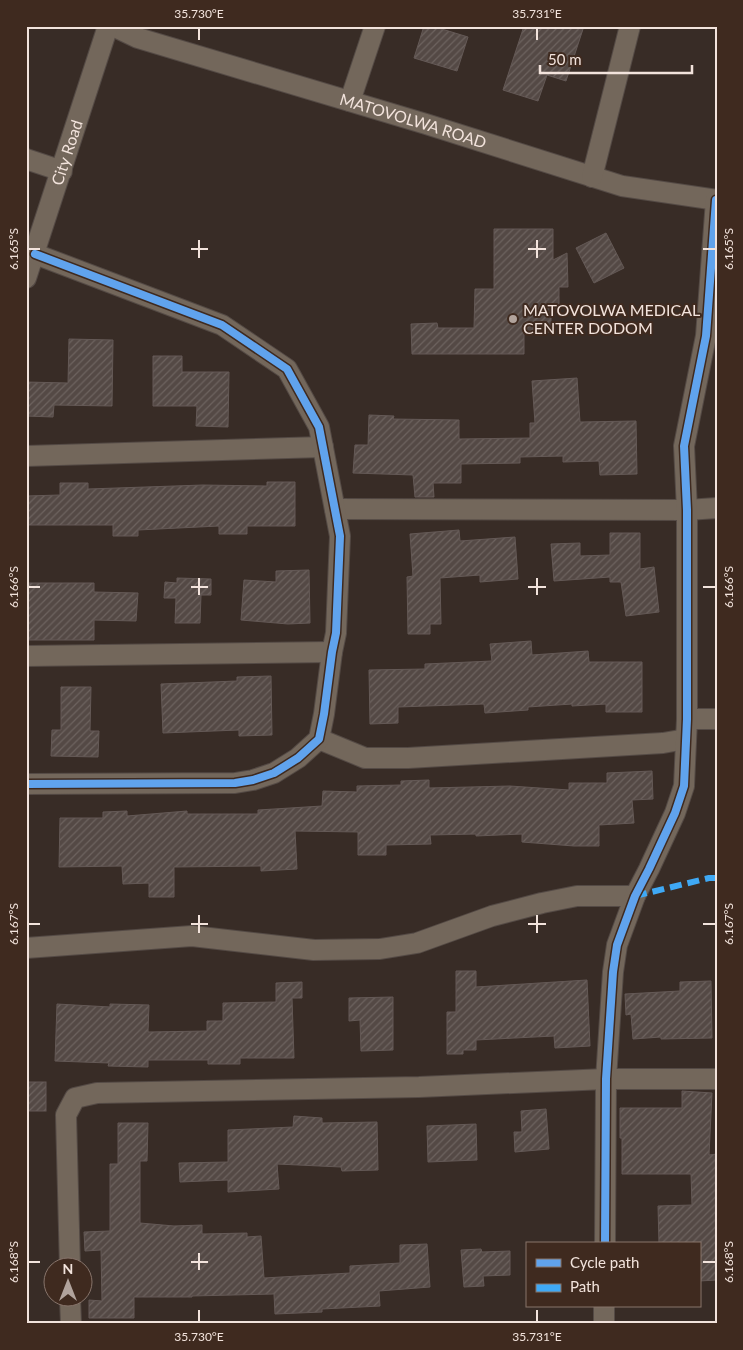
<svg xmlns="http://www.w3.org/2000/svg" width="743" height="1350" font-family="Lato,sans-serif">
<style>
.building{fill:url(#building-hatch);stroke:#645956}
.lines{fill:none;stroke-linecap:round;stroke-linejoin:round}
.minor-casing{stroke:#544a45;stroke-width:22}
.minor{stroke:#73675b;stroke-width:20}
.quiet{stroke:#3fa9f5;stroke-width:6;stroke-dasharray:12 6;stroke-linecap:butt}
.cycleway-casing{stroke:#3f2a1f;stroke-width:11}
.cycleway{stroke:#60a3ed;stroke-width:8}
.ticks{fill:none;stroke:#f2e3dc;stroke-width:2}
.poi-dot{fill:#b1a39c;stroke:#3f2a1f;stroke-width:2}
.labels{text-anchor:middle;stroke-width:4;stroke-linejoin:round;paint-order:stroke}
.street-label{font-size:16px;fill:#f2e3dc;stroke:#3f2a1f}
.poi-label{font-size:16px;fill:#f2e3dc;stroke:#3f2a1f;text-anchor:start}
.neatline{fill:none;stroke:#f2e3dc;stroke-width:2}
.ticks-label{font-size:12px;text-anchor:middle;fill:#f2e3dc}
</style>
<defs>
<pattern id="building-hatch" width="6" height="6" patternUnits="userSpaceOnUse" patternTransform="scale(1.25)"><rect width="6" height="6" fill="#544945"/><path d="M-1 1l2-2M0 6l6-6M5 7l2-2" fill="none" stroke="#6d635f"/></pattern>
</defs>
<rect width="100%" height="100%" fill="#382c26"/>
<g class="building">
<polygon points="424,26 432,26 468,37 457,71 414,58"/>
<polygon points="524,26 584,26 566,81 547,75 538,101 503,90"/>
<polygon points="494,229 553,229 553,260 567,253 568,287 559,287 559,309 551,309 551,332 524,332 524,354 412,354 411,324 437,323 438,328 474,328 475,289 494,289"/>
<polygon points="606,233 624,268 594,283 576,248"/>
<polygon points="69,339 113,340 112,406 54,405 53,417 26,416 26,382 68,383"/>
<polygon points="153,356 182,356 182,372 229,372 228,427 196,426 197,406 153,406"/>
<polygon points="577,378 580,422 636,421 637,474 600,475 599,461 563,462 563,456 520,457 520,463 461,464 461,483 433,483 434,497 415,497 413,475 353,473 355,445 368,445 369,415 394,416 393,419 459,420 459,439 530,438 530,423 535,423 532,381"/>
<polygon points="267,482 295,482 295,526 247,526 247,534 219,534 219,526 138,530 138,536 113,536 113,525 26,525 26,496 60,495 60,483 88,483 88,489 203,485 267,486"/>
<polygon points="459,530 460,541 515,537 518,579 480,582 480,575 440,578 441,624 430,624 430,634 408,634 407,577 413,576 410,534"/>
<polygon points="610,533 640,533 640,569 654,567 659,612 626,616 621,582 610,582 610,577 554,581 551,544 580,543 580,556 610,555"/>
<polygon points="309,570 310,623 288,624 241,620 244,580 276,582 276,571"/>
<polygon points="177,578 211,579 211,595 201,595 200,623 175,623 176,598 164,598 165,582 177,583"/>
<polygon points="26,583 94,583 94,592 138,593 136,621 94,620 94,640 26,640"/>
<polygon points="531,641 532,655 588,651 589,662 642,662 642,712 606,712 606,704 572,706 572,704 528,707 528,710 485,713 484,704 398,707 398,723 370,724 369,670 425,669 425,664 492,661 490,644"/>
<polygon points="271,676 272,735 239,736 239,730 163,733 161,684 237,681 237,677"/>
<polygon points="61,687 91,687 90,731 99,731 98,757 51,756 52,730 61,730"/>
<polygon points="652,771 653,799 632,800 634,823 599,825 599,846 574,846 522,842 522,834 476,836 476,834 430,835 431,844 386,845 386,855 358,855 358,832 295,831 297,869 261,871 261,866 174,867 174,897 149,897 149,883 123,884 122,866 59,867 60,818 103,818 103,812 127,811 127,816 187,811 187,814 258,814 258,810 322,806 323,791 357,792 357,786 401,785 401,781 429,780 429,788 510,786 569,790 569,783 607,783 607,773"/>
<polygon points="456,971 476,971 476,987 587,980 590,1046 555,1048 554,1036 476,1040 476,1050 463,1050 463,1054 447,1054 447,1012 456,1012"/>
<polygon points="711,981 712,1038 661,1039 661,1037 633,1039 631,1014 626,1015 625,994 680,991 680,982"/>
<polygon points="302,982 302,998 292,998 294,1058 240,1058 240,1064 208,1064 208,1060 148,1060 148,1067 108,1066 109,1063 55,1061 57,1004 110,1007 110,1004 149,1005 148,1032 207,1031 207,1021 223,1021 223,1003 276,1002 276,983"/>
<polygon points="393,997 393,1050 361,1051 360,1020 349,1021 349,998"/>
<rect x="26" y="1082" width="20" height="29"/>
<polygon points="682,1091 712,1093 709,1155 717,1154 717,1280 699,1281 699,1244 659,1244 658,1206 692,1205 691,1174 622,1174 622,1138 620,1138 620,1108 682,1108"/>
<polygon points="546,1109 549,1149 515,1152 514,1132 522,1132 521,1111"/>
<polygon points="294,1116 322,1118 322,1123 377,1122 378,1170 342,1171 341,1167 277,1164 279,1189 228,1192 228,1180 180,1182 179,1163 228,1162 228,1130 293,1127"/>
<polygon points="118,1123 148,1123 147,1161 140,1161 140,1223 174,1226 202,1225 202,1234 247,1233 247,1237 261,1236 264,1278 350,1273 350,1266 400,1263 400,1245 427,1244 430,1287 379,1291 380,1306 322,1309 322,1312 275,1314 274,1294 192,1296 192,1297 134,1297 134,1318 89,1318 89,1300 102,1301 101,1250 85,1251 84,1232 110,1231 110,1164 118,1164"/>
<polygon points="476,1124 477,1160 428,1162 427,1126"/>
<polygon points="481,1249 482,1252 510,1251 510,1275 483,1276 484,1286 464,1287 461,1250"/>
</g>
<g class="lines">
<defs>
<g id="minor">
<path id="s1" d="M113 26 138 38 426 124 622 186 717 200"/>
<polyline points="350,101 375,26"/>
<polyline points="26,159 62,171"/>
<polyline points="592,177 630,26"/>
<path id="s2" d="M26 278 108 26"/>
<polyline points="26,456 323,447"/>
<polyline points="335,509 687,510 717,508"/>
<polyline points="26,656 332,652"/>
<polyline points="687,719 717,719"/>
<polyline points="319,739 365,758 408,758 663,743 686,739"/>
<polyline points="26,784 235,783 253,780 274,773 298,758 319,739 324,714 332,652 336,633 340,536 319,427 287,369 222,325 35,254"/>
<polyline points="26,948 192,936 314,950 380,949 417,943 492,916 542,903 577,896 635,896"/>
<polyline points="605,1244 606,1079 613,972 617,945 635,896 649,869 675,813 684,786 687,719 687,510 684,446 706,336 716,200"/>
<polyline points="70,1268 66,1115 75,1098 97,1093 419,1087 606,1079 717,1079"/>
<polyline points="70,1298 71,1324"/>
<polyline points="604,1324 604,1306"/>
</g>
</defs>
<use href="#minor" class="minor-casing"/>
<use href="#minor" class="minor"/>
<polyline class="quiet" points="635,896 709,878 717,878"/>
<defs>
<g id="cycleway">
<polyline points="26,784 235,783 253,780 274,773 298,758 319,739 324,714 332,652 336,633 340,536 319,427 287,369 222,325 35,254"/>
<polyline points="605,1244 606,1079 613,972 617,945 635,896 649,869 675,813 684,786 687,719 687,510 684,446 706,336 716,200"/>
</g>
</defs>
<use href="#cycleway" class="cycleway-casing"/>
<use href="#cycleway" class="cycleway"/>
</g>
<path class="ticks" d="M199 28V40M537 28V40M199 240V258M537 240V258M28 249H40M191 249H208M528 249H546M703 249H716M199 578V595M537 578V595M28 587H40M191 587H208M528 587H546M703 587H716M199 915V933M537 915V933M28 924H40M191 924H208M528 924H546M703 924H716M199 1253V1270M28 1262H40M191 1262H208M703 1262H716M199 1310V1322M537 1310V1322"/>
<circle class="poi-dot" cx="513" cy="319" r="5"/>
<g class="labels">
<g class="street-label">
<text dy="6" stroke="none"><textPath href="#s1" startOffset="315">MATOVOLWA ROAD</textPath></text>
<text dy="6" stroke="none"><textPath href="#s2" startOffset="132">City Road</textPath></text>
</g>
<g class="poi-label">
<text x="523" y="316">MATOVOLWA MEDICAL<tspan x="523" dy="18">CENTER DODOM</tspan></text>
</g>
</g>
<rect width="743" height="1350" fill="none" stroke="#3f2a1f" stroke-width="55"/>
<rect x="526" y="1242" width="175" height="65" fill="#3f2a1f" stroke="#87746b"/>
<rect x="536" y="1259" width="25" height="8" fill="#60a3ed" stroke="#87746b"/>
<text x="570" y="1268" font-size="15" fill="#f2e3dc">Cycle path</text>
<rect x="536" y="1284" width="25" height="8" fill="#3fa9f5" stroke="#87746b"/>
<text x="570" y="1292" font-size="15" fill="#f2e3dc">Path</text>
<g transform="translate(68 1282)"><circle r="24" fill="#3f2a1f" stroke="#87746b"/>
<path d="M0-4L9 19L0 12L-9 19Z" fill="#b1a39c"/>
<text y="-8" font-size="14" font-weight="bold" text-anchor="middle" fill="#f2e3dc">N</text>
</g>
<path d="M540 65v8h152v-8" fill="none" stroke="#f2e3dc" stroke-width="2.5"/>
<text x="548" y="65" font-size="15" fill="#f2e3dc" stroke="#3f2a1f" stroke-width="4" paint-order="stroke">50 m</text>
<rect x="28" y="28" width="688" height="1294" class="neatline"/>
<g class="ticks-label">
<text x="199" y="18">35.730°E</text>
<text x="537" y="18">35.731°E</text>
<text transform="translate(14 249) rotate(-90)" y="4">6.165°S</text>
<text transform="translate(729 249) rotate(-90)" y="4">6.165°S</text>
<text transform="translate(14 587) rotate(-90)" y="4">6.166°S</text>
<text transform="translate(729 587) rotate(-90)" y="4">6.166°S</text>
<text transform="translate(14 924) rotate(-90)" y="4">6.167°S</text>
<text transform="translate(729 924) rotate(-90)" y="4">6.167°S</text>
<text transform="translate(14 1262) rotate(-90)" y="4">6.168°S</text>
<text transform="translate(729 1262) rotate(-90)" y="4">6.168°S</text>
<text x="199" y="1341">35.730°E</text>
<text x="537" y="1341">35.731°E</text>
</g>
</svg>
